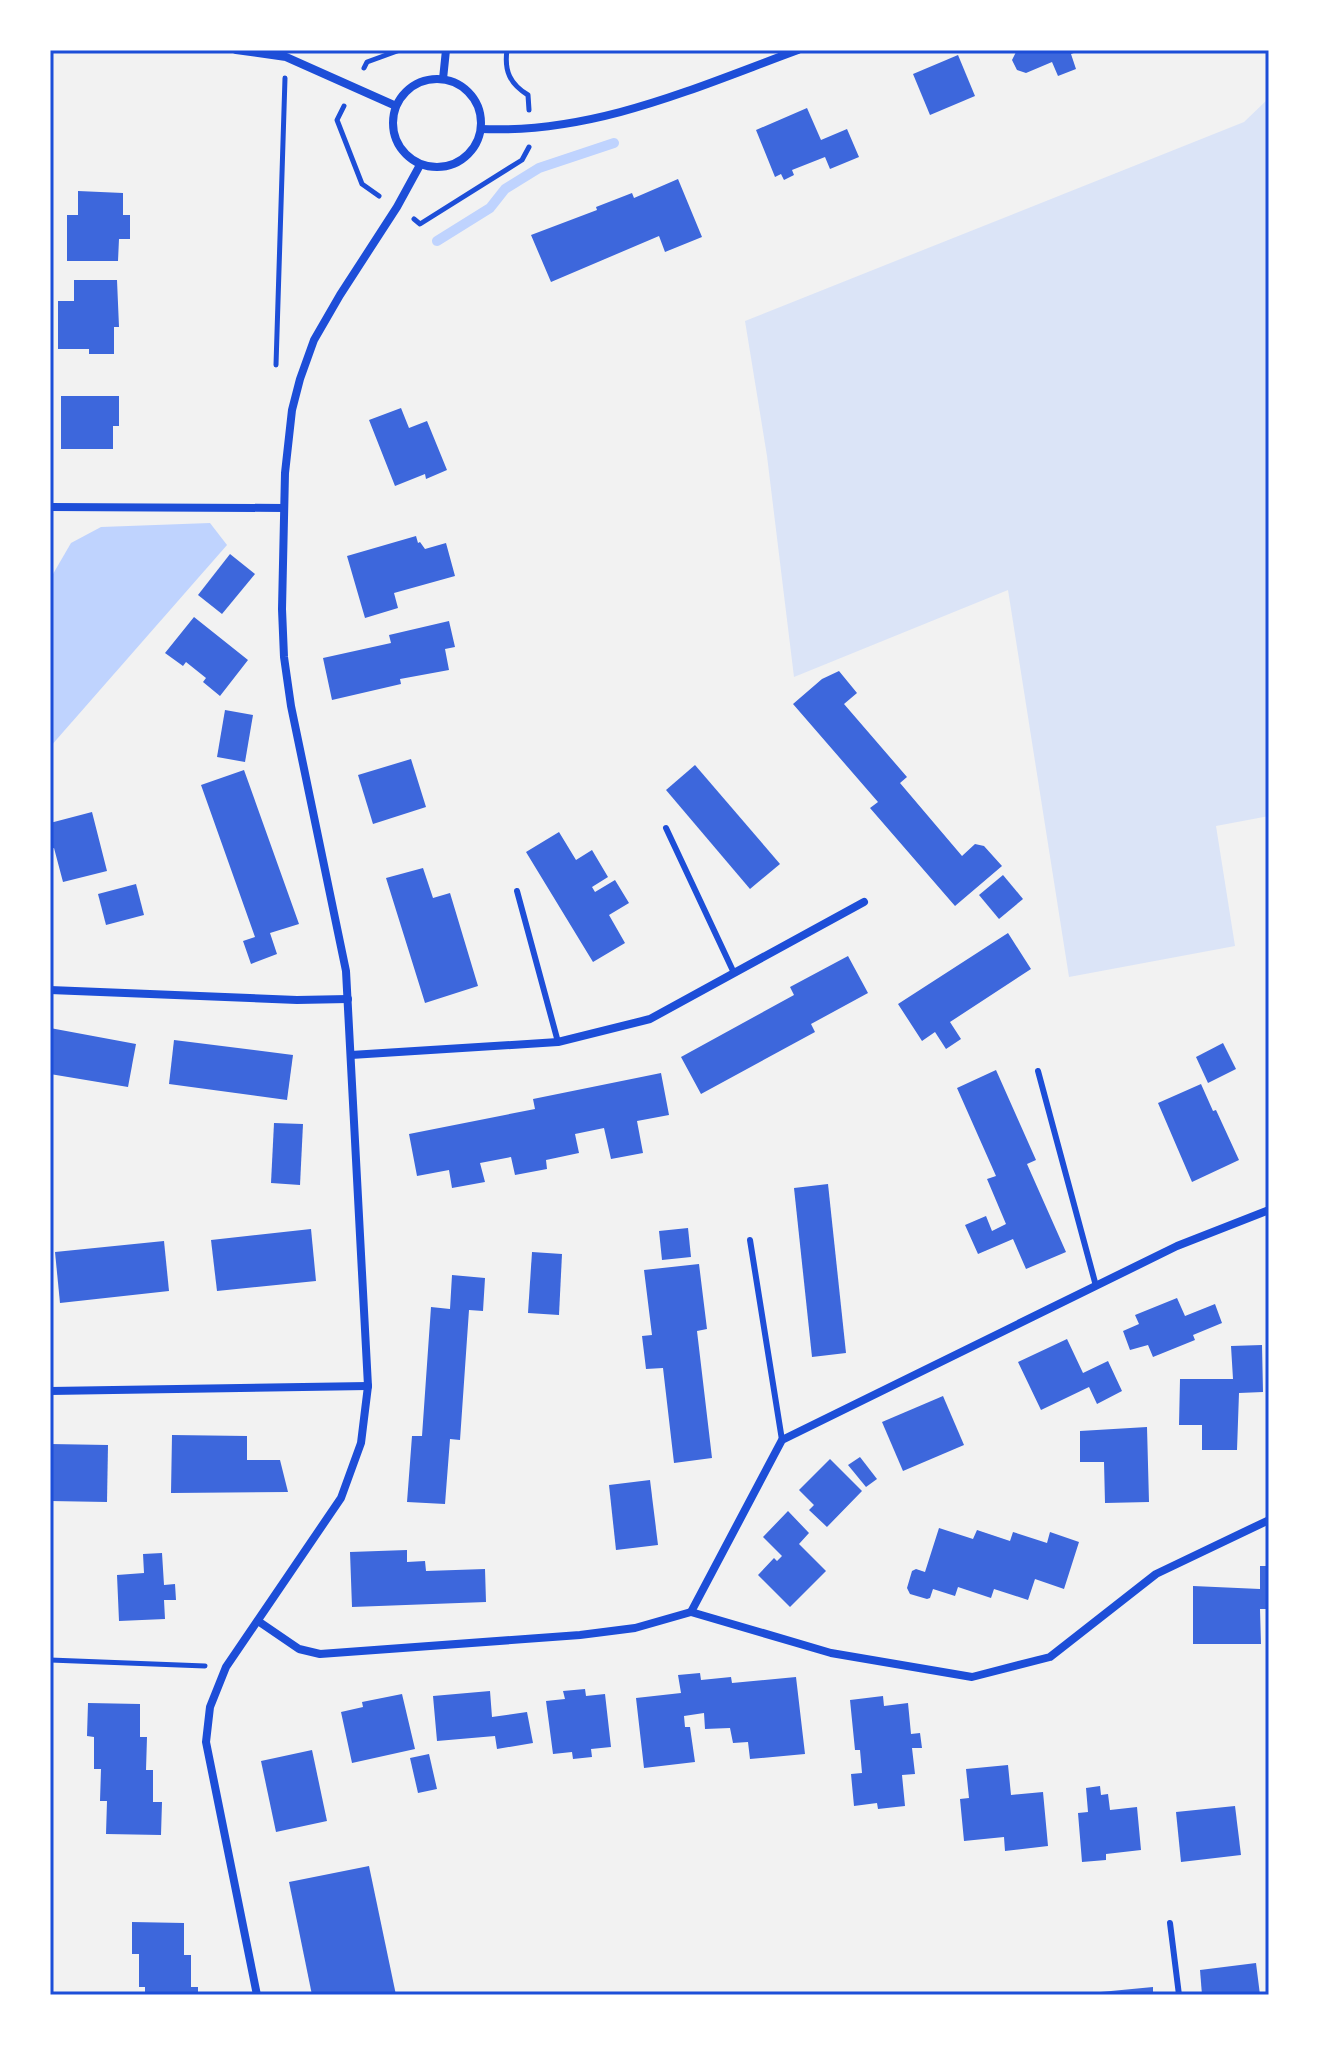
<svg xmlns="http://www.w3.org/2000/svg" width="1319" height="2045" font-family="Manrope,sans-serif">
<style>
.green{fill:#dbe4f7}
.water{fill:#bfd3fe}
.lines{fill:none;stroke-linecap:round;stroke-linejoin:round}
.stream{stroke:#bfd3fe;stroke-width:10}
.building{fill:#3d67dc}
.path{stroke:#1d4ed8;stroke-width:5}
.service{stroke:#1d4ed8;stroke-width:6}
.minor{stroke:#1d4ed8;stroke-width:8}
.neatline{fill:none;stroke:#1d4ed8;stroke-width:3}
</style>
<rect width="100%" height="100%" fill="#f2f2f2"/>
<polygon class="green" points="1269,98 1269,816 1216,826 1235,946 1069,977 1008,590 794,677 767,456 745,321 1244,122"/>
<polygon class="water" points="210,523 227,545 50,747 53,574 71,543 101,527"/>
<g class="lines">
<polyline class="stream" points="437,241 490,208 505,189 539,168 614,143"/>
</g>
<g class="building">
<polygon points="1017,50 1082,50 1071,54 1076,69 1058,76 1052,62 1026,73 1017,70 1012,60"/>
<polygon points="958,55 975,96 930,115 913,74"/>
<polygon points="807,108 821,140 847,129 859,157 830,169 825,157 792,170 794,175 784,180 781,174 775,177 756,130"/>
<polygon points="678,179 702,237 665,252 659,236 551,282 531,235 597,210 596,207 632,193 634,198"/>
<polygon points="78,191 123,193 123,215 130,215 130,239 119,239 118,261 67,261 67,215 78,215"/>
<polygon points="74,280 117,280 119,327 114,327 114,354 89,354 89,349 58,349 58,301 74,301"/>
<polygon points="61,396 119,396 119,426 113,426 113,449 61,449"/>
<polygon points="401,408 409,428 427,421 447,470 426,479 425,474 395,486 369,420"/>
<polygon points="416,536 418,543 420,542 425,549 446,543 455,576 394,593 398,608 365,618 347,556"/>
<polygon points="230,554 255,574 222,614 198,595"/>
<polygon points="194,617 248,660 220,696 203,682 206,678 186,662 183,666 165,653"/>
<polygon points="449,621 455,647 445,649 449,670 400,679 401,684 332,700 323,658 391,643 389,635"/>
<polygon points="839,671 857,693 844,704 907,777 900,783 962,856 975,844 984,846 1002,866 955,906 870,808 878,802 793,704 822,679"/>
<polygon points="225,710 253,715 245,762 217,757"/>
<polygon points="411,759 426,807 373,824 358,775"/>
<polygon points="695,765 780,864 750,889 666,790"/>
<polygon points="244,770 299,924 270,933 277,954 251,964 243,941 255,937 201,785"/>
<polygon points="92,812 107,871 63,882 54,848 50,849 50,823"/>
<polygon points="559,832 576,860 592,850 608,877 592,887 595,892 615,880 629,903 609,915 625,943 593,962 526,852"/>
<polygon points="423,868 433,898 450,893 478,986 425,1003 386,878"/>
<polygon points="1003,875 1023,899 999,919 979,895"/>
<polygon points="136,884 144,915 106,925 98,894"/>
<polygon points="1008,933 1031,969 950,1022 961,1039 946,1049 935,1032 922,1041 898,1004"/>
<polygon points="848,956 868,993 811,1024 815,1032 701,1094 681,1057 794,995 790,987"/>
<polygon points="50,1028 136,1044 128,1087 50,1074"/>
<polygon points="174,1040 293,1055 287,1100 169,1084"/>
<polygon points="1223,1043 1236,1069 1208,1083 1196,1057"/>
<polygon points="996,1070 1036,1160 1027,1164 1066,1252 1026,1269 1013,1239 978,1254 965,1225 986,1216 992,1231 1006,1224 987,1179 996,1176 957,1088"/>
<polygon points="661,1073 669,1115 637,1121 643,1153 611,1159 604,1128 575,1134 579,1153 546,1160 547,1169 515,1175 511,1157 480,1163 485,1182 452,1188 449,1170 417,1176 409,1134 535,1109 533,1099"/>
<polygon points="1201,1084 1213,1111 1216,1110 1239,1160 1192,1182 1158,1103"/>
<polygon points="274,1123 303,1124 300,1185 271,1183"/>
<polygon points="828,1184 846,1353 812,1357 794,1188"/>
<polygon points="688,1228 691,1257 662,1260 659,1231"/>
<polygon points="311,1229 316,1281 217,1291 211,1240"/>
<polygon points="164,1241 169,1291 60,1303 55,1252"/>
<polygon points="532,1252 562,1254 559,1315 528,1313"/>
<polygon points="699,1264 707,1329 697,1331 712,1458 674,1463 663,1368 646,1369 642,1336 652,1335 644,1270"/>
<polygon points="452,1275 485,1278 483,1311 469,1310 460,1440 450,1439 445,1504 407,1502 412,1436 422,1436 431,1307 450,1309"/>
<polygon points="1177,1298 1185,1316 1215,1304 1222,1323 1193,1335 1195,1340 1153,1357 1148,1345 1130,1350 1123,1331 1139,1324 1135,1315"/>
<polygon points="1067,1339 1083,1373 1108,1361 1122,1391 1097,1404 1089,1387 1041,1410 1018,1362"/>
<polygon points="1262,1345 1263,1392 1239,1393 1237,1450 1202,1450 1202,1425 1179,1425 1180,1379 1233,1379 1231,1346"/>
<polygon points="943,1396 964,1445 903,1471 882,1422"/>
<polygon points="1147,1427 1149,1502 1105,1503 1104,1462 1080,1462 1080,1431"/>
<polygon points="172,1435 247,1436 247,1460 280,1460 288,1492 171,1493"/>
<polygon points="50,1444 108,1445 107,1502 50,1501"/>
<polygon points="860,1457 877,1479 866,1487 848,1465"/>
<polygon points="830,1459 862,1491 827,1527 809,1510 814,1505 799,1490"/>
<polygon points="650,1480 658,1545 616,1550 609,1485"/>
<polygon points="788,1511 809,1533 799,1544 826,1571 790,1607 758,1575 774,1558 777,1561 782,1556 763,1537"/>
<polygon points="939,1528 973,1539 977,1530 1010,1541 1013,1532 1047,1543 1050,1532 1079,1542 1064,1589 1035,1579 1028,1600 994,1589 991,1598 958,1587 955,1596 933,1589 930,1598 927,1599 910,1594 907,1588 912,1571 916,1569 925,1572"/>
<polygon points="407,1550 407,1562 425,1561 426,1571 485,1569 486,1602 352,1607 350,1552"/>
<polygon points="162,1553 164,1585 175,1584 176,1600 164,1600 165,1619 119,1621 117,1575 144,1573 143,1554"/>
<polygon points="1260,1566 1269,1566 1269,1609 1260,1609 1261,1644 1193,1644 1193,1586 1260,1589"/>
<polygon points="700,1673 701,1680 731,1677 732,1683 796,1677 805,1754 750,1759 748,1742 733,1743 730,1728 705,1729 704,1713 684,1716 685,1727 690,1727 695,1762 644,1768 636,1698 681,1693 678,1675"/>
<polygon points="585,1689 586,1696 605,1694 611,1747 591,1749 592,1757 573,1759 572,1752 553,1754 546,1701 565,1699 563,1691"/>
<polygon points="490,1691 492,1717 527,1712 533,1743 497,1749 495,1736 437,1741 433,1696"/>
<polygon points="402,1694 415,1749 352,1763 341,1712 363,1707 362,1702"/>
<polygon points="883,1696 884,1706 908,1703 911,1734 920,1733 922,1748 912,1748 915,1774 902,1775 905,1806 878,1809 877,1803 854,1806 851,1774 862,1773 860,1750 855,1750 850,1700"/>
<polygon points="88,1703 140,1704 140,1737 147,1737 146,1770 153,1770 153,1802 162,1802 161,1835 106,1834 107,1801 100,1801 101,1769 94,1769 94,1737 87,1736"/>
<polygon points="312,1750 327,1821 276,1832 261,1761"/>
<polygon points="429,1754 437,1789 418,1793 410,1758"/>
<polygon points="1008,1765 1011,1795 1043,1792 1048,1846 1005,1851 1004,1837 964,1841 960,1799 969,1798 966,1769"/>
<polygon points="1100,1786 1101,1795 1108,1794 1110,1810 1137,1807 1141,1850 1106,1854 1106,1860 1082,1862 1078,1813 1088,1812 1086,1788"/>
<polygon points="1235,1806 1241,1855 1181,1862 1176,1812"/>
<polygon points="369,1866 396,1995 312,1995 289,1882"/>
<polygon points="132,1922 184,1923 184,1955 191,1955 191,1987 198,1987 198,1995 145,1995 145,1987 139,1987 139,1954 132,1954"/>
<polygon points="1256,1963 1260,1995 1202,1995 1200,1970"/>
<polygon points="1153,1987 1153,1995 1090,1995 1090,1993"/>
</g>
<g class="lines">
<g class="path">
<path d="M507 50C504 71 510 84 528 95L529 110"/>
<polyline points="364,68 367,62 400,50"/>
<polyline points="344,106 337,120 362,184 379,196"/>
<polyline points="414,219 420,224 522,160 529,147"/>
<polyline points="276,365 285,78"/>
<polyline points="50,1660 205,1666"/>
</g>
<g class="service">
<polyline points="666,828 734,973"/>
<polyline points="517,891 558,1042"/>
<polyline points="1038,1071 1096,1286"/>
<polyline points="750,1240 782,1440"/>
<polyline points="1170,1923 1179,1995"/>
</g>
<g class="minor">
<polyline points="236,50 286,57 396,106"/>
<circle cx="437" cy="123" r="44"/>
<polyline points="443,79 446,50"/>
<path d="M481 129C594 134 694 88 798 50"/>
<polyline points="50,507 284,508"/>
<polyline points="50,990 297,1000 348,999"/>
<polyline points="351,1055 558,1042 650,1019 864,902"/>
<polyline points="50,1391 368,1386"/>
<polyline points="691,1612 831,1653 972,1677 1050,1657 1156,1574 1269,1520"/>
<polyline points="258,1621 299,1649 320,1654 580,1635 635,1628 691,1612 782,1440 1177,1246 1269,1210"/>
<polyline points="257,1995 206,1742 210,1707 226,1667 341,1498 361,1443 368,1386 346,971 291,706 284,657 282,609 285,473 292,410 300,379 314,340 340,295 397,207 420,165"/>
</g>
</g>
<rect width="1319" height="2045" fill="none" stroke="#ffffff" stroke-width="104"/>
<rect x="52" y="52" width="1215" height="1941" class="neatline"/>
</svg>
